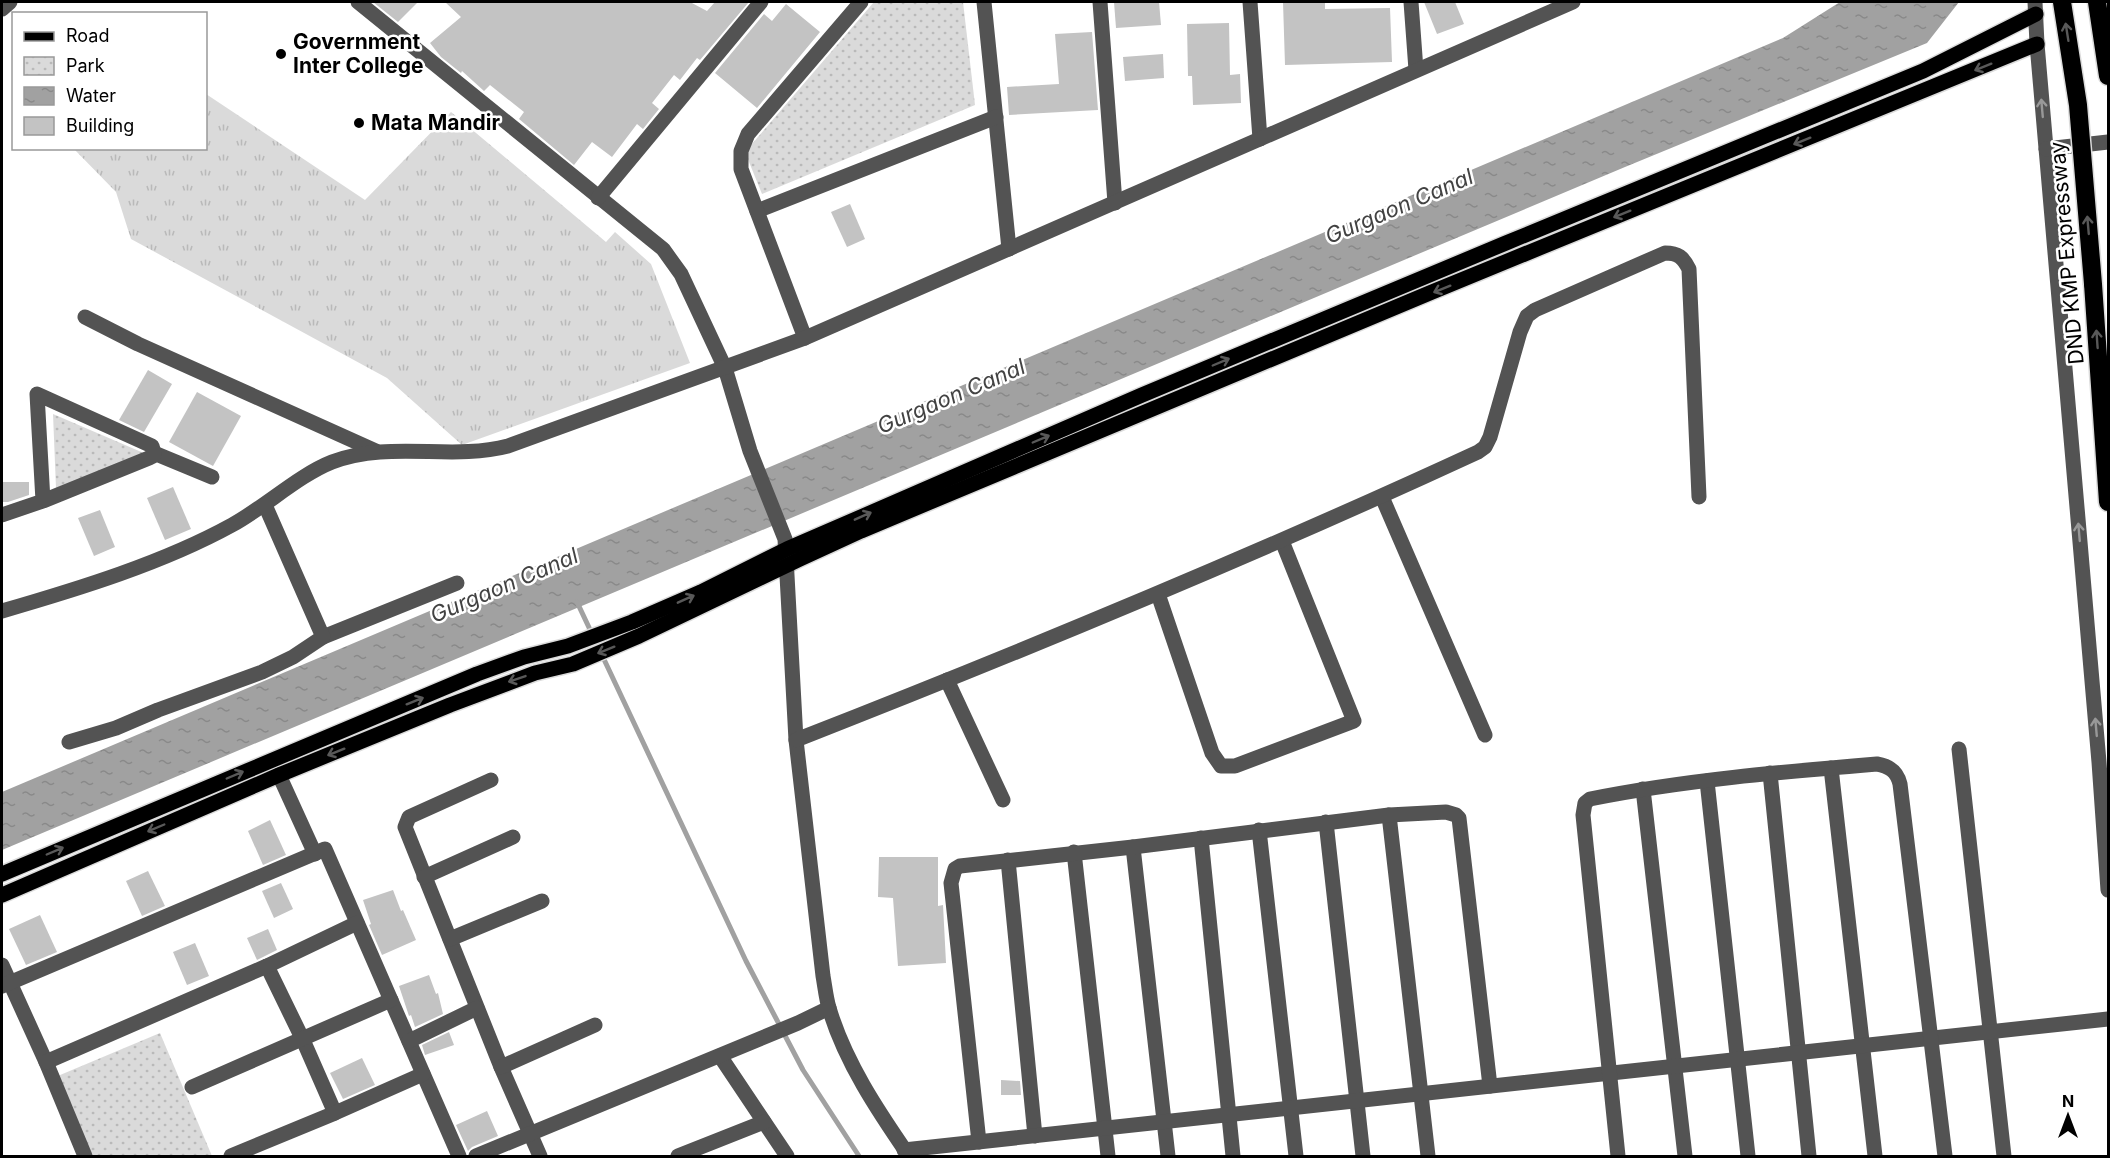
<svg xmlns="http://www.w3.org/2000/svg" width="2110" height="1158" font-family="Inter,sans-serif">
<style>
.grass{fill:url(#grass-tufts)}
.park{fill:url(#park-dots)}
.water{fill:url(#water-ripples)}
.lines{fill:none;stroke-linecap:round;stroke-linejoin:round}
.stream{stroke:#a1a1a1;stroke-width:5}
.building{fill:#c3c3c3}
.major-casing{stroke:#dbdbdb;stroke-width:18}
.highway-casing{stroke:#dbdbdb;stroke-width:21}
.minor{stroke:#535353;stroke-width:15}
.major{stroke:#000;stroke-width:15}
.highway{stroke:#000;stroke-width:18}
.highway-bridge-casing{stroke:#dbdbdb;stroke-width:21;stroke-linecap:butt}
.highway-bridge{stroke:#000;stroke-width:18}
.oneway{stroke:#595959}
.oneway2{stroke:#989898}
.poi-dot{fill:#000;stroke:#fff;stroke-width:2}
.labels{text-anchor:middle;stroke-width:5;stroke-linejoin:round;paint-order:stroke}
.poi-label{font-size:21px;font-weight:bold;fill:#000;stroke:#fff;text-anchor:start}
.street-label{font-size:21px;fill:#000;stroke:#fff}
.water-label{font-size:22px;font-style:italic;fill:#424242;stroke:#fff}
</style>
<defs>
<pattern id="grass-tufts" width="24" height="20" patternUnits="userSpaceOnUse" patternTransform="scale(1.5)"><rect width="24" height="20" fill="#dadada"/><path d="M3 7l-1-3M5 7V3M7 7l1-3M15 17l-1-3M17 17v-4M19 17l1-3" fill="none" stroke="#b9b9b9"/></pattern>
<pattern id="park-dots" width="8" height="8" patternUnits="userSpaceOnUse" patternTransform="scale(1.5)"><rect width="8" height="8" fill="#dadada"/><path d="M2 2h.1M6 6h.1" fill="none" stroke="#b9b9b9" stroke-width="1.8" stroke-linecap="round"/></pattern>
<pattern id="water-ripples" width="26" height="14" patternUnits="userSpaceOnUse" patternTransform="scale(1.5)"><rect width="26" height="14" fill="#a1a1a1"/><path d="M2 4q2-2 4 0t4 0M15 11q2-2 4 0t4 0" fill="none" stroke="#898989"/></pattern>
</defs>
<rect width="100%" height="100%" fill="#fff"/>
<polygon class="grass" points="206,94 365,200 451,112 606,242 615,232 651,264 690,363 462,445 387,378 131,239 116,192 74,149 206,148"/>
<g class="park">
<polygon points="874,2 963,2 975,105 762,194 745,152"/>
<polygon points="53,414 146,454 56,488"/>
<polygon points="160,1033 212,1156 86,1156 53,1078"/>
</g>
<polygon class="water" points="1840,2 1959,2 1927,43 1625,167 2,850 2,792 1783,38"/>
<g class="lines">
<polyline class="stream" points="577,602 746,961 803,1070 859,1156"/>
</g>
<g class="building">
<polygon points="373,2 418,2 398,22"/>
<polygon points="445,2 690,2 707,11 715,2 749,2 700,60 697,58 680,80 674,75 652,103 659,109 643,129 637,124 612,157 592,142 574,165 519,119 524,112 490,85 484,91 462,71 461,73 441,57 430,43 461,17"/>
<polygon points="1114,2 1159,2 1161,25 1116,28"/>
<polygon points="1283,2 1325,2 1325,9 1390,8 1392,62 1285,65"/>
<polygon points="1424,2 1455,2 1464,24 1437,34"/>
<polygon points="786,4 820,32 757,108 715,73 764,14 772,21"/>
<polygon points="1229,23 1230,75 1240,74 1241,103 1193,105 1192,76 1188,76 1187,24"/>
<polygon points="1092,32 1098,110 1009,115 1007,87 1059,84 1055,34"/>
<polygon points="1163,54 1164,78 1125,81 1123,57"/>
<polygon points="850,204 865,239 847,247 831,212"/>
<polygon points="148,370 172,384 144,432 119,420"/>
<polygon points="197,392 241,416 213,466 169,442"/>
<polygon points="2,482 29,482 29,495 8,502 2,502"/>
<polygon points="173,487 191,529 165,540 147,498"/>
<polygon points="100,510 115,547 94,556 78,518"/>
<polygon points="270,820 286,855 263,865 248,831"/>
<polygon points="879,857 938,857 938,906 943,905 946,963 898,966 893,898 878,897"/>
<polygon points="148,871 165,906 142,916 126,881"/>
<polygon points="281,883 293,909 274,918 262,891"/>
<polygon points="393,890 401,911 403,910 416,940 382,955 369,925 371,924 363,900"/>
<polygon points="40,915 57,952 26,965 9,929"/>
<polygon points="268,929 277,950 257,960 247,938"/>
<polygon points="195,943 209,976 187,985 173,952"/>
<polygon points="429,975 436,994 438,993 443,1014 415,1027 411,1015 409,1016 399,986"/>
<polygon points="449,1032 454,1045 425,1055 422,1045"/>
<polygon points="362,1058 375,1085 343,1099 330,1073"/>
<polygon points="1001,1080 1020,1081 1021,1095 1001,1095"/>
<polygon points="487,1111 498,1136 472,1147 468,1151 456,1125"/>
</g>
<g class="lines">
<defs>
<g id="major">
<polyline points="2,874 477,674 524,657 568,646 632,622 701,592 787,549 1142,395 1506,243 1923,71 2036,14"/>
<polyline points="2,895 279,775 450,705 535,673 573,664 639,636 800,559 861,531 1432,292 2037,44"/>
</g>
<g id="highway">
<polyline points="2097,2 2108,76"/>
<polyline points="2093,284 2108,502"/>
</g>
</defs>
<use href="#major" class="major-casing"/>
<use href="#highway" class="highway-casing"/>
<g class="minor">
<path d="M358 2 663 249 681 274 725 368 750 451 785 539 796 740 823 976C825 987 826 998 829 1008 845 1062 878 1111 909 1156"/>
<polyline points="984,2 1009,249"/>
<polyline points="1100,2 1115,203"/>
<polyline points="1250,2 1260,139"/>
<polyline points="1411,2 1416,70"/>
<polyline points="2035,2 2037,44 2099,762 2108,890"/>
<polyline points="2,9 10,2"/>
<polyline points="2046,149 2108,142"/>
<polyline points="598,198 761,2"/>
<polyline points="757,211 996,117"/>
<polyline points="85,317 138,344 376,451"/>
<polyline points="805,338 741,169 741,151 748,134 861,2"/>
<polyline points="154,453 212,477"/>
<polyline points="1382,497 1485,735"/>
<polyline points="2,515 43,501 149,458 153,456 154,453 152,446 37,394 43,501"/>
<polyline points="1158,594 1212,753 1221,766 1235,766 1354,721 1282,541"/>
<path d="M2 611C78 589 163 563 232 525 265 507 299 475 332 462 390 440 451 461 508 446L805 338 1573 2"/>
<polyline points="323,637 457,583"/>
<polyline points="947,680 1003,800"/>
<path d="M796 740C1026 650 1253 556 1478 452L1485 447 1490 437 1520 332 1527 316 1535 310 1665 253C1678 253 1683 257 1689 269L1699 497"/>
<polyline points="69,742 116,728 158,710 262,672 293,657 323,637 265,505"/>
<polyline points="1959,749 2004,1156"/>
<polyline points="1831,768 1875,1156"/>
<polyline points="1770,773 1809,1156"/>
<polyline points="279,775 315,854"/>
<polyline points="491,780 409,817 405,827 501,1067 540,1156"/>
<polyline points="1707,781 1748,1156"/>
<polyline points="1643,789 1685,1156"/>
<polyline points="1389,815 1428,1156"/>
<polyline points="1326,822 1363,1156"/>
<polyline points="1259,830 1296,1156"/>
<polyline points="1201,838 1233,1156"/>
<polyline points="1133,847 1168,1156"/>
<polyline points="1074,852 1108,1156"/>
<polyline points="1008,860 1035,1136"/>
<polyline points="424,877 513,837"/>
<polyline points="450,939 542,901"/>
<polyline points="2,965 46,1062 85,1156"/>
<polyline points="267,966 303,1040 335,1113"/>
<polyline points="2,986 325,849 459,1156"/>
<polyline points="409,1041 477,1008"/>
<polyline points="720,1056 787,1156"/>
<polyline points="46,1062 267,966 357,923"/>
<polyline points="501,1067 595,1025"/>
<polyline points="192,1087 391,1000"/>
<polyline points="979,1142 951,883 955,869 960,866 1133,847 1389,815 1446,812 1456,815 1459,818 1490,1086"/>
<polyline points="904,1150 2108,1019"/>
<polyline points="231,1156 335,1113 423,1074"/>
<polyline points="476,1156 798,1023 829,1008"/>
<polyline points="678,1156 764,1122"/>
<path d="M1618 1156 1583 815 1585 803 1590 799C1685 780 1781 772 1877 764 1889 766 1897 771 1900 784L1945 1156"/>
</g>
<use href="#major" class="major"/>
<use href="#highway" class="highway"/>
<defs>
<polyline id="highway-bridge" points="2062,2 2078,105 2093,284"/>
</defs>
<use href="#highway-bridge" class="highway-bridge-casing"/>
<use href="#highway-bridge" class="highway-bridge"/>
</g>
<defs><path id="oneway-shaft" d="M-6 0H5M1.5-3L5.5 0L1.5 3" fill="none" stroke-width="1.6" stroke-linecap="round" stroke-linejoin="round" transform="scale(1.5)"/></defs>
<g class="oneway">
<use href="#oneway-shaft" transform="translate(2067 32) rotate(-99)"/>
<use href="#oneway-shaft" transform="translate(1983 67) rotate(158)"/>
<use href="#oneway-shaft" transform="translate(1802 141) rotate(158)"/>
<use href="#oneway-shaft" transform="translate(1622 214) rotate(158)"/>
<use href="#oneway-shaft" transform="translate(2088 225) rotate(-95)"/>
<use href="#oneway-shaft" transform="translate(1442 289) rotate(158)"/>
<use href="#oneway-shaft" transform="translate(2097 339) rotate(-94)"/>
<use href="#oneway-shaft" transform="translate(1221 362) rotate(-23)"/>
<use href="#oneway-shaft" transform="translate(1041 439) rotate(-23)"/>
<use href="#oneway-shaft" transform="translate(863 516) rotate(-24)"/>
<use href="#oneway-shaft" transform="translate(686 599) rotate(-24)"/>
<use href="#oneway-shaft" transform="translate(606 650) rotate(158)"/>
<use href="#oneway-shaft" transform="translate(517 679) rotate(161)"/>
<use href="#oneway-shaft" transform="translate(415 701) rotate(-22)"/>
<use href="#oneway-shaft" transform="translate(336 752) rotate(158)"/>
<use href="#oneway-shaft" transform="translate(235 775) rotate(-23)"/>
<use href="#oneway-shaft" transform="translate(156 828) rotate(157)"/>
<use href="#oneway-shaft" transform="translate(55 851) rotate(-23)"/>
</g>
<g class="oneway2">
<use href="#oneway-shaft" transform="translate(2042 108) rotate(-95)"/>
<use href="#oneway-shaft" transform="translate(2079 532) rotate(-95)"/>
<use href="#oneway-shaft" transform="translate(2096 727) rotate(-95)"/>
</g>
<g class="poi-dot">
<circle cx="281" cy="54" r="6"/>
<circle cx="359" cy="123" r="6"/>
</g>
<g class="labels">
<g class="poi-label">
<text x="293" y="49">Government<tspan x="293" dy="24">Inter College</tspan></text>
<text x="371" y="130">Mata Mandir</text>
</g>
<g class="street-label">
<text transform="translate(2067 253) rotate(-95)" y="7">DND KMP Expressway</text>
</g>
<g class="water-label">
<text transform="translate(1399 206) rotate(-23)" y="8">Gurgaon Canal</text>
<text transform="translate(951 396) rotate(-23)" y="8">Gurgaon Canal</text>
<text transform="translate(504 585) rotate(-23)" y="8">Gurgaon Canal</text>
</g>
</g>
<rect width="2110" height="1158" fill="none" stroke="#000000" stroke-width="6"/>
<rect x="12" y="12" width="195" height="138" fill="#ffffff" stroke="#999999" stroke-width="1.5"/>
<rect x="24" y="32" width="30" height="9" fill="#000000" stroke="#999999" stroke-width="1.5"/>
<text x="66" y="42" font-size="18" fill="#000000">Road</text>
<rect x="24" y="57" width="30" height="18" fill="url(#park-dots)" stroke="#999999" stroke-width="1.5"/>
<text x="66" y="72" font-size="18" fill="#000000">Park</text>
<rect x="24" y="87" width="30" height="18" fill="url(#water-ripples)" stroke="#999999" stroke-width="1.5"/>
<text x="66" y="102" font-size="18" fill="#000000">Water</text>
<rect x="24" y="117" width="30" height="18" fill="#c3c3c3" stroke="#999999" stroke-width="1.5"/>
<text x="66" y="132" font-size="18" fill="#000000">Building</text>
<g transform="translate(2068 1116)" stroke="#ffffff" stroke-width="4.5" paint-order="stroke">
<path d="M0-4.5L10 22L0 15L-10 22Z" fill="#000000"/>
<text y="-9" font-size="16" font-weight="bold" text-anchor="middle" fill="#000000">N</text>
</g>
</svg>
